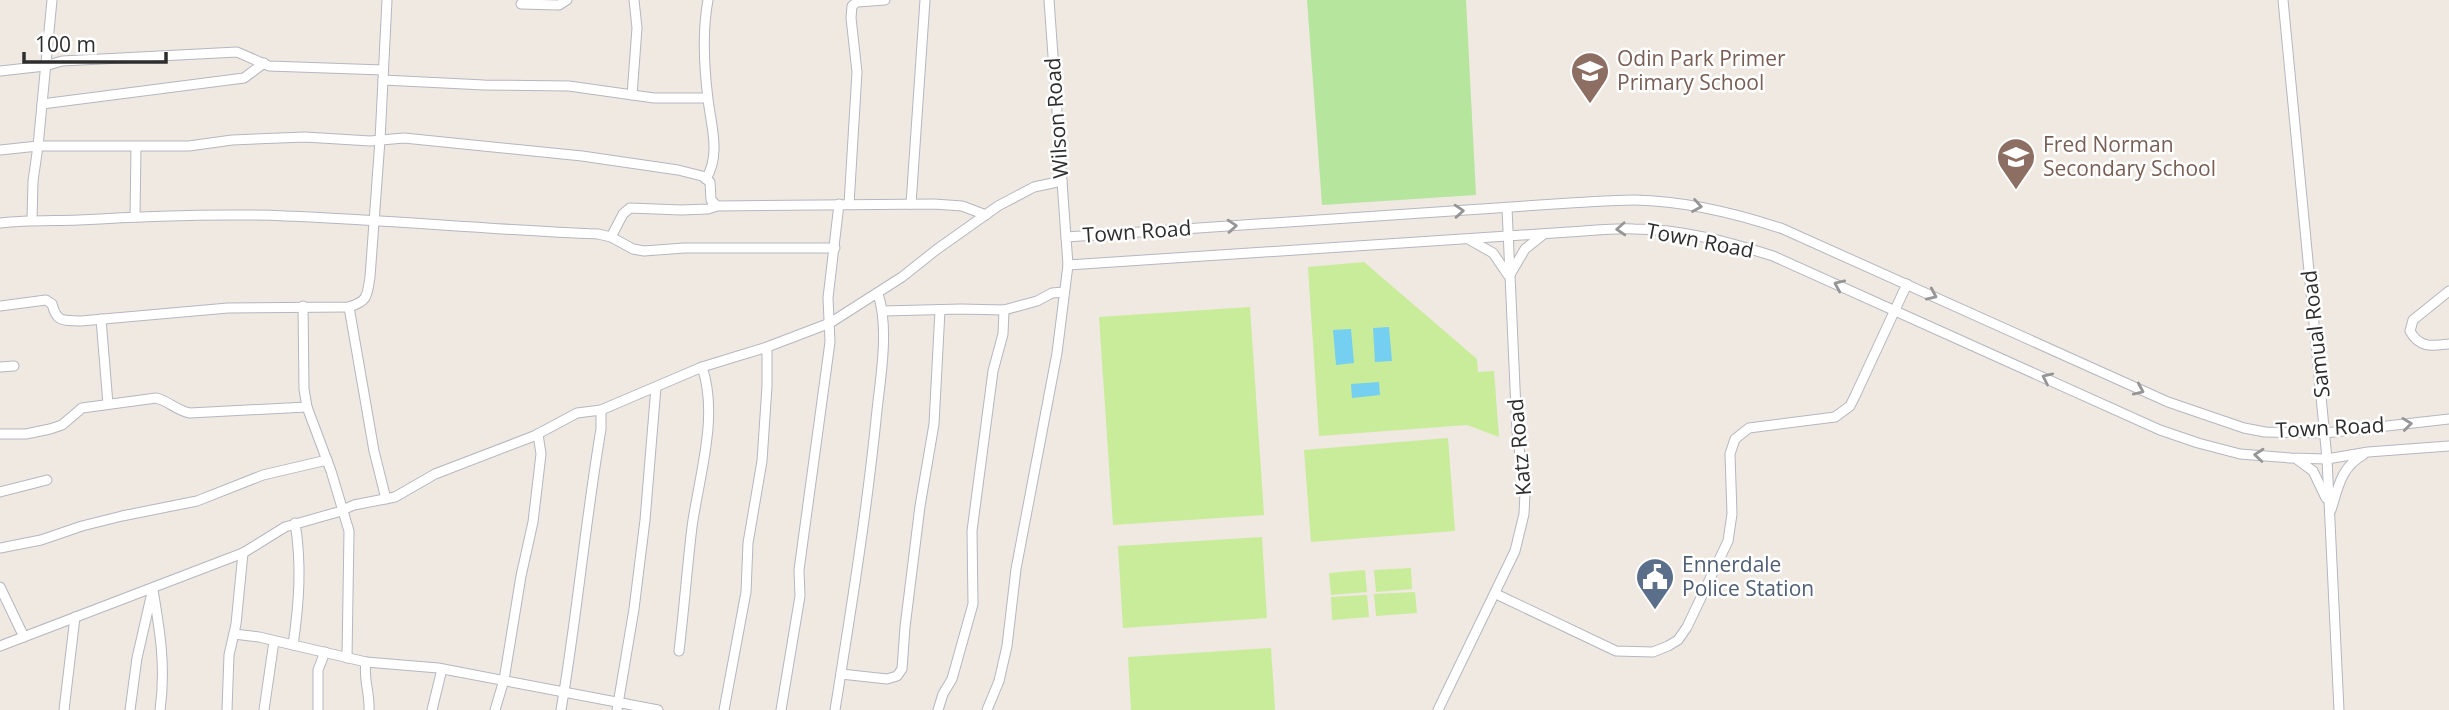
<svg xmlns="http://www.w3.org/2000/svg" width="2449" height="710" font-family="'Open Sans',sans-serif">
<style>
.green{fill:#b6e59e}
.pitch{fill:#c9ec9a}
.water{fill:#75cff0}
.lines{fill:none;stroke-linecap:round;stroke-linejoin:round}
.minor-casing{stroke:#b4b7c1;stroke-width:11}
.minor{stroke:#fff;stroke-width:9}
.oneway{stroke:#969696}
.labels{text-anchor:middle;stroke-width:5;stroke-linejoin:round;paint-order:stroke}
.education-label{font-size:21px;fill:#785e54;stroke:#fff;text-anchor:start}
.street-label{font-size:21px;fill:#2e2e2e;stroke:#fff}
.service-label{font-size:21px;fill:#4e5e75;stroke:#fff;text-anchor:start}
</style>
<rect width="100%" height="100%" fill="#efe9e1"/>
<polygon class="green" points="1307,0 1466,0 1476,195 1322,205"/>
<g class="pitch">
<polygon points="1364,262 1477,359 1478,372 1494,371 1499,437 1467,425 1319,436 1308,267"/>
<polygon points="1250,307 1264,515 1113,525 1099,317"/>
<polygon points="1448,438 1455,531 1311,542 1304,450"/>
<polygon points="1262,537 1267,618 1123,628 1118,546"/>
<polygon points="1411,568 1412,589 1376,592 1374,570"/>
<polygon points="1365,570 1367,592 1331,595 1329,573"/>
<polygon points="1415,592 1417,613 1376,616 1374,594"/>
<polygon points="1367,595 1369,617 1332,620 1331,597"/>
<polygon points="1271,648 1275,710 1131,710 1128,657"/>
</g>
<g class="water">
<polygon points="1389,327 1392,361 1375,362 1373,328"/>
<polygon points="1351,329 1354,363 1336,365 1333,330"/>
<polygon points="1379,382 1380,395 1352,398 1351,384"/>
</g>
<g class="lines">
<defs>
<g id="minor">
<polyline points="2283,0 2327,459 2339,710"/>
<polyline points="521,4 559,5 567,0"/>
<polyline points="0,71 45,66 62,61 237,52 269,66 383,70"/>
<polyline points="383,80 484,85 569,86 654,98 707,98"/>
<polyline points="632,95 637,28 634,0"/>
<polyline points="42,104 244,78 264,63"/>
<polyline points="0,150 38,146 189,146 232,140 305,137 370,141 404,138 582,156 678,170 702,176 710,182 711,200 717,206 934,204 962,206 986,215"/>
<path d="M706 179C721 154 711 126 708 99 704 67 702 32 708 0"/>
<polyline points="849,204 857,72 851,18 852,6 857,2 885,0"/>
<polyline points="911,204 925,0"/>
<polyline points="135,217 136,147"/>
<polyline points="32,220 33,181 38,146 52,0"/>
<path d="M0 223C27 220 53 221 79 220 148 216 217 213 286 216 390 220 494 230 598 234L611 237 633 249 644 251 684 248H835"/>
<polyline points="611,237 623,214 630,208 681,210 708,209 717,206"/>
<path d="M1066 237 1570 203C1591 202 1613 200 1635 200 1686 201 1735 213 1783 229L2168 402 2244 428 2265 432 2325 433 2449 419"/>
<polyline points="1470,240 1493,253 1508,275"/>
<path d="M1068 265 1569 232C1590 231 1612 228 1634 229 1682 229 1728 242 1773 256L2160 430 2198 443 2240 454 2290 458 2327 459 2368 452 2449 446"/>
<polyline points="1511,273 1525,249 1544,234"/>
<path d="M2449 291 2413 320 2410 331C2419 348 2432 346 2449 344"/>
<path d="M0 306 46 300 52 304C57 323 63 320 81 321L228 308 349 307C368 301 367 296 370 277L380 140 387 0"/>
<polyline points="303,306 304,389 307,407 331,471 349,531 347,658"/>
<polyline points="349,307 374,451 386,499"/>
<polyline points="884,311 961,309 1004,310 1037,301 1052,293 1064,292"/>
<polyline points="101,319 108,404"/>
<polyline points="0,367 14,366"/>
<path d="M0 434H26L50 429 62 425 82 408 156 398C169 401 177 411 190 413L307 407"/>
<polyline points="2298,460 2313,471 2326,498"/>
<polyline points="0,492 47,480"/>
<path d="M2331 510C2338 488 2341 467 2363 455"/>
<polyline points="0,548 41,540 82,526 122,516 197,501 263,475 327,460"/>
<polyline points="0,587 24,637"/>
<path d="M153 590C160 631 166 668 160 710"/>
<polyline points="1496,594 1616,651 1653,652 1668,646 1678,640 1687,627 1728,541 1732,514 1730,454 1735,439 1749,428 1835,417 1850,406 1855,396 1907,284"/>
<polyline points="234,634 259,637 366,662 438,668 658,710"/>
<path d="M293 645C299 604 302 564 295 523"/>
<polyline points="0,646 243,553 285,527 338,512 354,505 395,497 435,474 534,436 577,413 601,410 702,367 767,347 830,323 902,277 936,250 998,206 1034,187 1062,181"/>
<path d="M679 651C684 610 687 568 692 527 699 476 719 416 702 367"/>
<path d="M366 662C363 678 370 693 369 710"/>
<polyline points="841,674 887,679 897,676 902,669 905,627 920,506 934,424 940,310"/>
<polyline points="64,710 75,617"/>
<polyline points="130,710 137,658 153,588"/>
<polyline points="227,710 229,655 236,624 243,553"/>
<polyline points="264,710 274,641"/>
<polyline points="318,710 318,670 325,652"/>
<polyline points="432,710 442,669"/>
<polyline points="495,710 504,680 521,576 533,522 541,454 538,434"/>
<path d="M561 710C577 617 585 523 601 429V410"/>
<polyline points="617,710 634,609 645,520 656,387"/>
<polyline points="724,710 746,592 748,543 762,461 767,386 767,347"/>
<polyline points="781,710 800,596 799,570 830,342 828,298 839,204"/>
<path d="M835 710C851 610 867 511 877 410 881 375 889 327 878 294"/>
<polyline points="938,710 943,694 952,679 973,604 972,531 993,371 1003,334 1004,310"/>
<polyline points="987,710 999,681 1007,646 1016,569 1057,353 1068,265 1049,0"/>
<polyline points="1438,710 1515,551 1524,514 1525,493 1517,432 1507,208"/>
</g>
</defs>
<use href="#minor" class="minor-casing"/>
<use href="#minor" class="minor"/>
</g>
<defs><path id="oneway-chevron" d="M-2-3.5L2.5 0L-2 3.5" fill="none" stroke-width="1.6" stroke-linecap="round" stroke-linejoin="round" transform="scale(1.75)"/></defs>
<g class="oneway">
<use href="#oneway-chevron" transform="translate(1697 206) rotate(10)"/>
<use href="#oneway-chevron" transform="translate(1459 211) rotate(-4)"/>
<use href="#oneway-chevron" transform="translate(1232 226) rotate(-4)"/>
<use href="#oneway-chevron" transform="translate(1621 229) rotate(177)"/>
<use href="#oneway-chevron" transform="translate(1839 285) rotate(-156)"/>
<use href="#oneway-chevron" transform="translate(1932 295) rotate(24)"/>
<use href="#oneway-chevron" transform="translate(2047 378) rotate(-155)"/>
<use href="#oneway-chevron" transform="translate(2139 390) rotate(24)"/>
<use href="#oneway-chevron" transform="translate(2407 424) rotate(-7)"/>
<use href="#oneway-chevron" transform="translate(2259 455) rotate(-175)"/>
</g>
<defs>
<symbol id="school-pin" viewBox="-11 -11 22 30"><path d="M0 17L-7.5 6A9.5 9.5 0 1 1 7.5 6Z" fill="#8d6e63" stroke="#fff"/><path d="M0-5L7-2L0 1L-7-2ZM-4 1L0 2.5L4 1V4Q0 6-4 4Z" fill="#fff"/></symbol>
<symbol id="civic-pin" viewBox="-11 -11 22 30"><path d="M0 17L-7.5 6A9.5 9.5 0 1 1 7.5 6Z" fill="#5c6f8a" stroke="#fff"/><path d="M-.6-6.5H3V-4.5H.6V-3L4-1V1h2V6H-6V1h2V-1L-.6-3ZM-1.2 2.5V6h2.4V2.5Z" fill="#fff"/></symbol>
</defs>
<g fill-rule="evenodd">
<use href="#school-pin" x="1568" y="49" width="44" height="60"/>
<use href="#school-pin" x="1994" y="135" width="44" height="60"/>
<use href="#civic-pin" x="1633" y="555" width="44" height="60"/>
</g>
<g class="labels">
<g class="education-label">
<text x="1617" y="66">Odin Park Primer<tspan x="1617" dy="24">Primary School</tspan></text>
<text x="2043" y="152">Fred Norman<tspan x="2043" dy="24">Secondary School</tspan></text>
</g>
<g class="street-label">
<text transform="translate(1057 118) rotate(-94)" y="7">Wilson Road</text>
<text transform="translate(1137 232) rotate(-4)" y="7">Town Road</text>
<text transform="translate(1700 241) rotate(11)" y="7">Town Road</text>
<text transform="translate(2316 334) rotate(-96)" y="7">Samual Road</text>
<text transform="translate(2330 428) rotate(-3)" y="7">Town Road</text>
<text transform="translate(1520 447) rotate(-95)" y="7">Katz Road</text>
</g>
<g class="service-label">
<text x="1682" y="572">Ennerdale<tspan x="1682" dy="24">Police Station</tspan></text>
</g>
</g>
<path d="M24 52v10h142v-10" fill="none" stroke="#2e2e2e" stroke-width="3.5"/>
<text x="35" y="52" font-size="21" fill="#2e2e2e" stroke="#ffffff" stroke-width="5" paint-order="stroke">100 m</text>
</svg>
